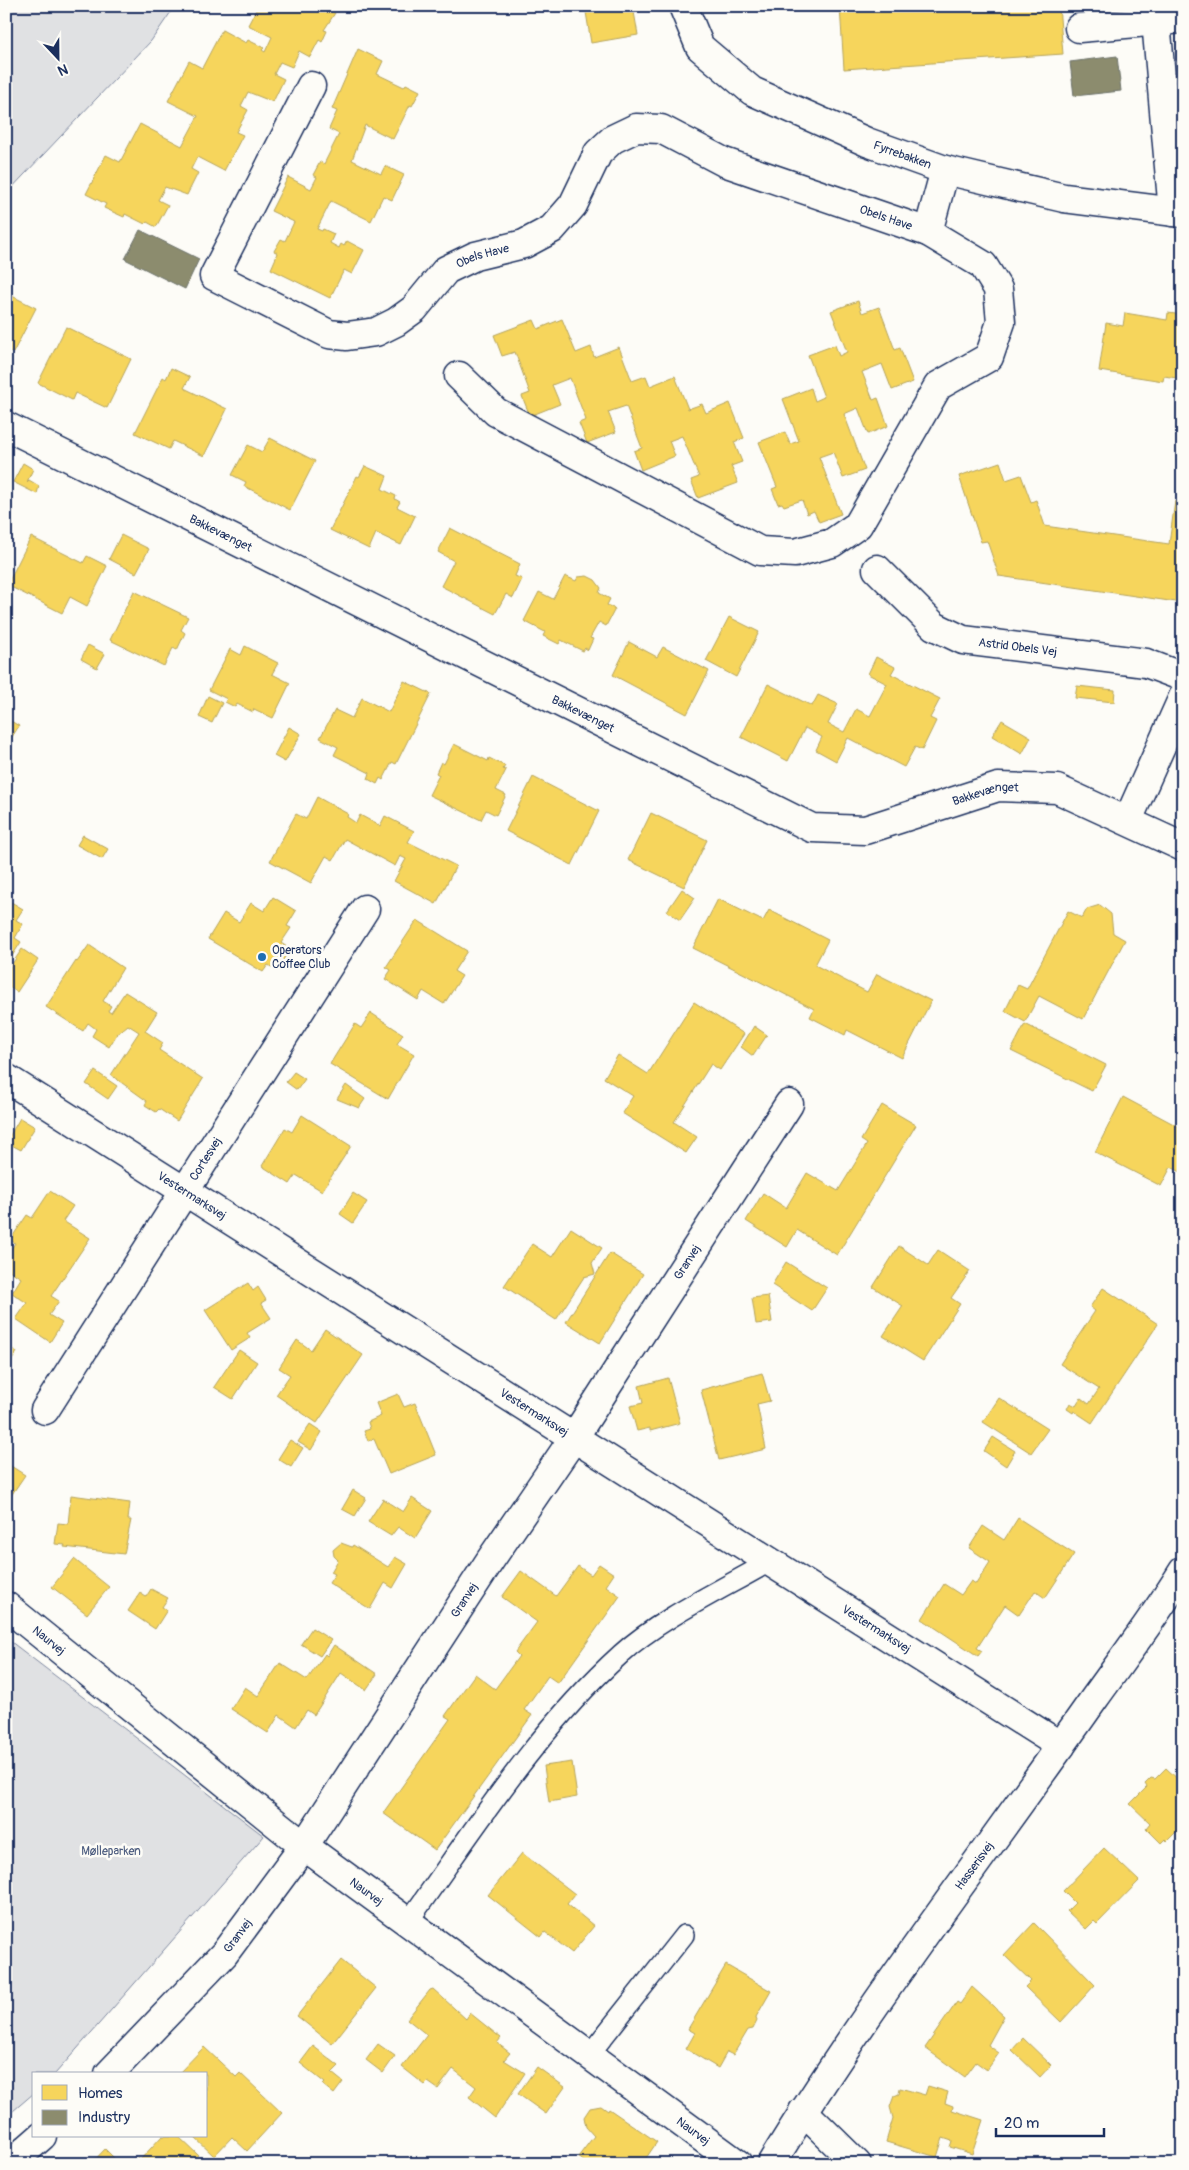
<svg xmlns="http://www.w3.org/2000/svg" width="1189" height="2170" font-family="Pangolin,sans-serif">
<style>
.green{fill:#e0e1e3;stroke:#7e88a0}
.homes{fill:#f6d55c;stroke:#b4a35d}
.industry{fill:#8c8c6e;stroke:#6a7069}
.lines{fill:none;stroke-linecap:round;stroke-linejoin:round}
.lane-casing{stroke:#1b2f5e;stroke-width:22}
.street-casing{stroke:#1b2f5e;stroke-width:31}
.secondary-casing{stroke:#1b2f5e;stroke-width:31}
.lane{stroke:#fdfcf7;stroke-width:19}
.street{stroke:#fdfcf7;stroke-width:28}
.secondary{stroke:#fdfcf7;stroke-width:28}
.poi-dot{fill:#1f6fb2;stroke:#fdfcf7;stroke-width:2}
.labels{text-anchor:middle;stroke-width:5;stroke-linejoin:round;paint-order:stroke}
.street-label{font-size:12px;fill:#1b2f5e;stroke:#fdfcf7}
.poi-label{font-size:12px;fill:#1b2f5e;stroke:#fdfcf7;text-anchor:start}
.park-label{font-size:12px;fill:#4c5c7f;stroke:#fdfcf7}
</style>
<rect width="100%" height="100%" fill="#fdfcf7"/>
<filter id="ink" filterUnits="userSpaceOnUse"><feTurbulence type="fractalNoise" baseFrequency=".02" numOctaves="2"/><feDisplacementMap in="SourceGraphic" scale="10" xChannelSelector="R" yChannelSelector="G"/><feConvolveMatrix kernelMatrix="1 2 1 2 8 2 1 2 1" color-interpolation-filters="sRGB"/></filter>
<g filter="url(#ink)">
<g class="green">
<polygon points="6,6 175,6 151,41 6,194"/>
<polygon points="6,1638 264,1836 55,2074 34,2074 34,2093 6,2117"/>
</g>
<g class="homes">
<polygon points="258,6 316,6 320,8 323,6 335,13 324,30 327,31 322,42 319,40 310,57 299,51 292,67 280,62 274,74 284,79 273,102 248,92 241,106 248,110 236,132 243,135 224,171 197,157 191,169 198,173 187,195 165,187 158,200 168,205 156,227 147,222 145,224 125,214 124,217 104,208 106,204 86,194 106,155 120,162 140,124 182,146 198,116 168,101 189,61 202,68 222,30 246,43 248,40 264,48 262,50 265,52 272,37 248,25"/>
<polygon points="585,6 633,6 638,35 591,43"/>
<polygon points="760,6 825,6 825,8 761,12"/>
<polygon points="1059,6 1063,54 844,69 840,7"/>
<polygon points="358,49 383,61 377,74 404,87 406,84 420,91 412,106 410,105 393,139 365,125 352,160 381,174 385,166 404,175 392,200 383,196 371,221 331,201 317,229 322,231 323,229 334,234 330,243 339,248 341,244 344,246 347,241 364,250 352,274 344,270 330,298 271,269 278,253 274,251 281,239 285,241 294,222 271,211 288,177 311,189 317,177 313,175 320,162 324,164 339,134 329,129 337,111 332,109"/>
<polygon points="6,293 36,308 13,353 6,350"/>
<polygon points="858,301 862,313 879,307 895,350 900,348 913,382 892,390 882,364 862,372 873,400 878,398 888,426 868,434 858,408 844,414 865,470 843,478 833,452 819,457 841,514 819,522 814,511 807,514 802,500 784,506 782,503 778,504 772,489 777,487 759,442 785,432 790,444 799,441 783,399 811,388 815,401 824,397 808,355 835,345 839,356 847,352 831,311"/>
<polygon points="1125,313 1167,320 1168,313 1183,315 1183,379 1164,376 1163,381 1099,371 1106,323 1123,326"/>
<polygon points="562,319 576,353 591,347 594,357 619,347 632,381 646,376 650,386 675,376 688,409 702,404 706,413 730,403 744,438 734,442 742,462 731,466 738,483 698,498 691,480 699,477 682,436 669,441 675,456 641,470 634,451 642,448 626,406 608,412 616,432 587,443 579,423 586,420 570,378 552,385 560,404 530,416 522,396 530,393 515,352 502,356 494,335 534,320 538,329"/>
<polygon points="66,327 131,359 107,408 75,393 72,400 38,383"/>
<polygon points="171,368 190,377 184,388 227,409 204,456 173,441 169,449 135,433 163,377 166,379"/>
<polygon points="270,438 315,461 290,510 244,486 246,482 232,475 248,445 262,452"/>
<polygon points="1000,462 1006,480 1021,475 1031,502 1036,500 1045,526 1169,544 1175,501 1183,502 1183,603 999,576 987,541 981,542 959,476"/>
<polygon points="23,463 33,469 27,482 29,480 39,486 37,494 13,482"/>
<polygon points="365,466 387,476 382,489 396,496 395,499 400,502 397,507 415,516 401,545 376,533 369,549 330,530 357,476 359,477"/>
<polygon points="450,528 520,564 515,576 522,579 513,598 506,594 495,614 441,586 454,561 438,552"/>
<polygon points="121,535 149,549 136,573 109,559"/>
<polygon points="31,537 83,563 87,556 107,566 87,606 70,597 62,613 7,585"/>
<polygon points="565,576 576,581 578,577 587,576 595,580 601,588 599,593 610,599 607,605 615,609 606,626 599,622 590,638 593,639 588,650 585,648 583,651 561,640 559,644 543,636 545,632 524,621 539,592 553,599"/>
<polygon points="134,591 188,617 181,630 185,633 177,650 173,648 164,666 110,640"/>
<polygon points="729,617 759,632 736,677 706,661"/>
<polygon points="629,642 657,657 663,647 709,671 687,714 613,675"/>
<polygon points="88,645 105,654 97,668 81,659"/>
<polygon points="245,646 278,663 272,674 290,683 273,718 254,709 253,712 237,704 235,707 225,702 227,699 209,690 230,649 241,655"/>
<polygon points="876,657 895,667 891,674 940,699 930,718 936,721 922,750 915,747 904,767 848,738 836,761 816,750 822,737 805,728 788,761 741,737 768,684 812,706 818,695 838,704 828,724 844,732 856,709 870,716 887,684 868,674"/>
<polygon points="404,681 431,694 396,764 392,762 383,780 380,778 377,784 368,779 370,773 334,755 338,747 320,738 335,710 352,718 362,698 389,712"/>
<polygon points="1077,686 1115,690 1114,702 1075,698"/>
<polygon points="208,696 222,703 212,723 199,717"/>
<polygon points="6,718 19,726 6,746"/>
<polygon points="1002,720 1031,737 1022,754 992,736"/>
<polygon points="289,727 301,734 285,762 274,756"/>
<polygon points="454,744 488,761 489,758 505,766 503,769 506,770 496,790 506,795 496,815 486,810 481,820 429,795 439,775 436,773 441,762 444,764"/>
<polygon points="6,775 12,780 6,788"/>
<polygon points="533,777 599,811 572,865 506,831"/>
<polygon points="317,797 348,814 347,817 356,823 360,815 380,826 385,816 414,831 408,842 456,866 436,904 394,881 406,859 400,856 395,866 345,839 333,860 326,856 311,883 270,861 296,814 306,819"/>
<polygon points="651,813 707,840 684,887 628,860"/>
<polygon points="83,835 108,849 102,859 77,845"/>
<polygon points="682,889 695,898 680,920 667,911"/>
<polygon points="273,897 296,911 287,926 291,928 281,943 290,949 277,970 268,965 263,972 208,939 224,913 239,922 251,903 264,911"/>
<polygon points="6,899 23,909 16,920 23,924 15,938 21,942 7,964"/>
<polygon points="718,899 763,921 769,910 828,940 815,965 867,992 877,974 931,1001 902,1058 847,1030 845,1035 810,1017 814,1009 693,948"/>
<polygon points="1100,905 1111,914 1113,933 1125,940 1083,1019 1039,996 1025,1022 1005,1011 1018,985 1027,989 1068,911 1082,918 1087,909"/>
<polygon points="417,920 467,951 454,971 462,976 444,1004 423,991 418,1000 385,979 391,970 386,967"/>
<polygon points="89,945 123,968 103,1001 111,1006 108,1011 111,1013 125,992 157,1012 145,1031 163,1043 159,1050 203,1079 177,1121 159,1109 156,1112 145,1105 147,1101 111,1075 139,1032 128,1025 117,1034 109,1047 92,1036 96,1029 88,1023 83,1031 46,1007 76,961 77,962"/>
<polygon points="22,949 38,960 17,992 6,985 6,973"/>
<polygon points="694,1002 744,1034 720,1070 711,1064 674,1122 697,1137 686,1153 622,1113 633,1096 604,1078 618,1055 648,1074"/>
<polygon points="371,1013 403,1034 397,1044 414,1054 388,1099 330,1064 355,1024 361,1028"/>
<polygon points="1025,1024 1106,1065 1092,1091 1011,1051"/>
<polygon points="754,1026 767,1035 753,1056 741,1047"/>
<polygon points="95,1071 117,1086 108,1099 86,1084"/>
<polygon points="294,1072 305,1079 297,1090 286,1082"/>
<polygon points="346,1085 365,1099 359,1108 337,1099"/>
<polygon points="1123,1097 1183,1129 1183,1173 1171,1167 1161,1186 1095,1152"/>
<polygon points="882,1105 916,1125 837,1255 797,1230 787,1247 746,1221 763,1193 786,1208 807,1173 838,1191 867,1144 861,1140"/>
<polygon points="302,1115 351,1146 322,1191 296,1175 290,1184 262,1166 285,1128 292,1132"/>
<polygon points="20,1118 35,1127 21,1150 6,1142"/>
<polygon points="50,1191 73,1206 63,1221 90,1238 51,1296 59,1301 49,1315 62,1323 50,1342 16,1319 27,1303 12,1293 21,1278 6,1268 6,1257 15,1243 10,1240 27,1215 32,1218"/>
<polygon points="353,1193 367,1202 353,1223 340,1214"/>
<polygon points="571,1228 602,1248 592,1263 595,1274 584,1277 556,1320 504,1286 532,1244 552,1257"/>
<polygon points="899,1246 928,1265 938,1250 970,1271 951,1298 960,1304 923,1361 883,1336 903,1306 873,1287"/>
<polygon points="610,1253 643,1274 600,1343 566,1322"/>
<polygon points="786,1262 827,1288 812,1311 772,1285"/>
<polygon points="248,1283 253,1291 258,1287 266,1300 261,1303 271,1318 247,1333 250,1338 231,1350 205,1310"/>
<polygon points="1103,1288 1158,1324 1092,1423 1074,1411 1073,1413 1067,1409 1070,1403 1076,1406 1081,1398 1089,1404 1099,1389 1060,1364 1095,1311 1090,1307"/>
<polygon points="768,1296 772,1322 756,1324 752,1298"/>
<polygon points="325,1329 363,1355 317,1423 276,1395 290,1375 279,1368 297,1340 311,1350"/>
<polygon points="6,1345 17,1352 8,1367 11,1369 6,1376"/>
<polygon points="239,1350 257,1362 233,1399 214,1387"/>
<polygon points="762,1373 770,1401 757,1404 766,1449 719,1460 701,1390"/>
<polygon points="668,1378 680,1423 650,1431 650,1428 637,1431 630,1406 643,1403 639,1386"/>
<polygon points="398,1394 404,1407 415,1403 436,1455 389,1474 374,1439 368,1441 364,1431 370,1429 368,1422 381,1416 376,1403"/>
<polygon points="999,1398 1048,1429 1031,1453 983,1422"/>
<polygon points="310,1424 322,1432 311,1450 298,1442"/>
<polygon points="993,1437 1015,1451 1006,1466 984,1451"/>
<polygon points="290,1440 303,1448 291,1467 278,1459"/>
<polygon points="6,1463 25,1475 6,1503"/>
<polygon points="353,1490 366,1498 355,1516 342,1509"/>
<polygon points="71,1495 130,1503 128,1520 131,1520 124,1554 64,1547 65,1545 55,1544 58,1523 68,1524"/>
<polygon points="412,1498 432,1511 415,1538 398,1527 391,1536 368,1522 383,1499 403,1512"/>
<polygon points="1018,1518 1074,1554 1045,1598 1035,1591 1019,1615 1005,1605 977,1648 982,1651 978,1656 922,1619 944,1584 961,1595 971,1581 976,1584 990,1562 969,1548 983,1526 1004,1540"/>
<polygon points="341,1543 352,1547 353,1545 388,1567 395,1557 407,1564 393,1588 385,1583 370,1609 329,1583 335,1574 331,1572 338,1560 334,1556 333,1550"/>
<polygon points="74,1559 109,1587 87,1614 52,1587"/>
<polygon points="599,1564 614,1574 606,1586 620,1596 558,1683 548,1676 524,1710 532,1715 435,1850 383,1813 450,1719 445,1716 475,1674 495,1689 519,1656 515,1652 537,1622 502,1597 521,1571 556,1596 578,1566 591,1575"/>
<polygon points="151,1589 168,1598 162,1607 167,1610 155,1629 128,1611 140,1593 146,1597"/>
<polygon points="312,1628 331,1640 320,1656 301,1644"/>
<polygon points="334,1645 377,1674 366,1690 341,1673 314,1715 307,1710 296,1727 279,1715 268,1733 231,1709 245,1687 258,1696 280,1663 307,1680 325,1654 327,1656"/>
<polygon points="572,1762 577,1797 549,1802 544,1766"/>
<polygon points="1166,1768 1183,1784 1183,1825 1167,1841 1165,1839 1161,1843 1146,1828 1150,1823 1130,1804 1147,1787 1145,1784 1151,1778 1155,1779"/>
<polygon points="1104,1848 1139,1881 1097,1924 1094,1921 1086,1929 1067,1911 1075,1903 1063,1891"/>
<polygon points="522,1853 575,1894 567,1904 594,1926 572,1953 545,1932 541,1937 488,1895"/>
<polygon points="1034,1923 1095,1985 1061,2022 1025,1987 1031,1981 1004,1955"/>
<polygon points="341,1960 376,1988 332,2044 297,2016"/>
<polygon points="726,1965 771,1991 756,2017 757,2021 753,2029 748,2030 733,2055 727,2052 718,2068 686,2049 695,2033 688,2029"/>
<polygon points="972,1987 1004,2016 988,2045 999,2053 987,2070 976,2062 965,2077 925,2048 957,2002 960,2004"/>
<polygon points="433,1989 466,2019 470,2013 501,2038 497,2043 510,2053 504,2060 525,2073 495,2118 469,2097 476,2087 453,2069 438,2089 428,2082 425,2085 402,2067 427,2035 407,2019 430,1990"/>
<polygon points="1023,2038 1051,2065 1040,2077 1012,2050"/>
<polygon points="378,2044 395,2056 383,2073 366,2060"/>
<polygon points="313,2046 339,2066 332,2073 343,2082 334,2094 323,2085 325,2083 300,2063"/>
<polygon points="204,2047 236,2077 240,2073 282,2113 247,2151 232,2137 214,2156 193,2136 206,2136 206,2074 178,2074"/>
<polygon points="537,2067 565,2087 546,2114 518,2094"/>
<polygon points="928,2086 948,2092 945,2103 953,2106 952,2110 983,2120 972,2154 950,2147 952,2141 943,2138 937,2157 886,2142 893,2118 890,2107 894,2096 899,2094 900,2088 925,2095"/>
<polygon points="601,2106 608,2111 609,2109 657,2142 642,2164 588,2164 578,2157 594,2136 586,2127 584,2117 590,2108"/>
<polygon points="162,2136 178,2136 198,2155 190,2164 132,2164 138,2158 140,2160"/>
<polygon points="105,2149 120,2164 91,2164"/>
</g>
<g class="industry">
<polygon points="1117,56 1121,91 1074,96 1070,62"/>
<polygon points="140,230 199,259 185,289 125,259"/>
</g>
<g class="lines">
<defs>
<g id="lane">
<path d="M408 1922C474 1830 536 1731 621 1654 659 1619 723 1589 769 1562"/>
<polyline points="589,2055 684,1935"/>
</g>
<g id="street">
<path id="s1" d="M683 6 700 47 752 91 867 142 945 170 1064 198 1183 213"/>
<polyline points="1156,21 1173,212"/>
<polyline points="1079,28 1183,19"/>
<path id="s2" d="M311 86 214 276 329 334 347 336 376 332 396 322 414 309 446 270 475 256 524 244 552 229 573 205 598 153 613 139 636 128 661 129 724 162 928 232 983 265 998 289 1001 322 989 357 938 386 858 525 832 543 795 553 760 551 496 412 459 376"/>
<polyline points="928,232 945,170"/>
<path id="s3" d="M6 426 812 828 865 830 998 787 1057 789 1183 847"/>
<path id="s4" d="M877 569 934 626 963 640 1146 663 1183 677"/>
<polyline points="1128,820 1183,697"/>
<path id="s5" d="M6 1078 1061 1746"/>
<path id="s6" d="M45 1410 365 909"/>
<path id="s7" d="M6 1606 304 1846 738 2164"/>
<path id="s8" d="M109 2074 224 1954 304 1846 491 1559 573 1439 789 1104"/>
<polyline points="803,2111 857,2164"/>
<polyline points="10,2164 42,2136"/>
</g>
<g id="secondary">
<path id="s9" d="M771 2164C869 2003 986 1853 1094 1699 1124 1657 1156 1615 1183 1571"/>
</g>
</defs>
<use href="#lane" class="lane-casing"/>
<use href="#street" class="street-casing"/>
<use href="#secondary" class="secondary-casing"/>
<use href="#lane" class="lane"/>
<use href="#street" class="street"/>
<use href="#secondary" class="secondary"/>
</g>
</g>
<circle class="poi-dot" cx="262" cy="957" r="5"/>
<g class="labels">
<g class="street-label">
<text dy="4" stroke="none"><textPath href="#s1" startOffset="276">Fyrrebakken</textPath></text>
<text dy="4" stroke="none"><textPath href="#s2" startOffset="1002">Obels Have</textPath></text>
<text dy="4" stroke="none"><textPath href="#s2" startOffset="524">Obels Have</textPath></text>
<text dy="4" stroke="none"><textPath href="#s3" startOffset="240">Bakkevænget</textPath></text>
<text dy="4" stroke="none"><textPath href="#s4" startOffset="168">Astrid Obels Vej</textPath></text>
<text dy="4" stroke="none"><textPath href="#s3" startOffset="645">Bakkevænget</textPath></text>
<text dy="4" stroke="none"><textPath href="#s3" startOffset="1080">Bakkevænget</textPath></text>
<text dy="4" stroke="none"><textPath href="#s6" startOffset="298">Cortesvej</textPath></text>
<text dy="4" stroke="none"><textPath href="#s5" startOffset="220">Vestermarksvej</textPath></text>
<text dy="4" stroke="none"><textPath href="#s8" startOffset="999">Granvej</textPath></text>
<text dy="4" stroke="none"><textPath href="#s5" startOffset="625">Vestermarksvej</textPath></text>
<text dy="4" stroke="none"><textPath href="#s8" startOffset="594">Granvej</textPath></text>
<text dy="4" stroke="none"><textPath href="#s5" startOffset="1030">Vestermarksvej</textPath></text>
<text dy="4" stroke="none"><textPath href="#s7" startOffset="55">Naurvej</textPath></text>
<text dy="4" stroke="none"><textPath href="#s9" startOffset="361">Hasserisvej</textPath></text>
<text dy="4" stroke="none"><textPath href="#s7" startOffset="460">Naurvej</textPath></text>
<text dy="4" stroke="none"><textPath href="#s8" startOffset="189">Granvej</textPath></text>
<text dy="4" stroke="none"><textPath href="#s7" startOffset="865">Naurvej</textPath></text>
</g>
<g class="poi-label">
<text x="272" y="954">Operators<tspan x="272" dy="14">Coffee Club</tspan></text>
</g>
<g class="park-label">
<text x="111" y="1855">Mølleparken</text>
</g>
</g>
<rect width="1189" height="2170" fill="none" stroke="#fdfcf7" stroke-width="25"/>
<rect x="12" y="12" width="1164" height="2145" fill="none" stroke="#1b2f5e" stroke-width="2" filter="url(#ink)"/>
<rect x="32" y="2072" width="175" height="65" fill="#fdfcf7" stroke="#a3aaba"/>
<rect x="42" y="2085" width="25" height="15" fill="#f6d55c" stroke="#a3aaba"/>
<text x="78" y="2098" font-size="15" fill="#1b2f5e">Homes</text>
<rect x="42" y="2110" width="25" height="15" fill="#8c8c6e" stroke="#a3aaba"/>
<text x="78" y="2122" font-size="15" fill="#1b2f5e">Industry</text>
<g transform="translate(58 58) rotate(158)" stroke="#fdfcf7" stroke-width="4" paint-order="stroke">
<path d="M0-4L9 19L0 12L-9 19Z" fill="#1b2f5e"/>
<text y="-8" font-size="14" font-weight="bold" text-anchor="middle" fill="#1b2f5e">N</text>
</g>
<path d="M996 2128v8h108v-8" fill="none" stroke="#1b2f5e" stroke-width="2.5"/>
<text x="1004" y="2128" font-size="15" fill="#1b2f5e" stroke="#fdfcf7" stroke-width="4" paint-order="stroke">20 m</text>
</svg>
